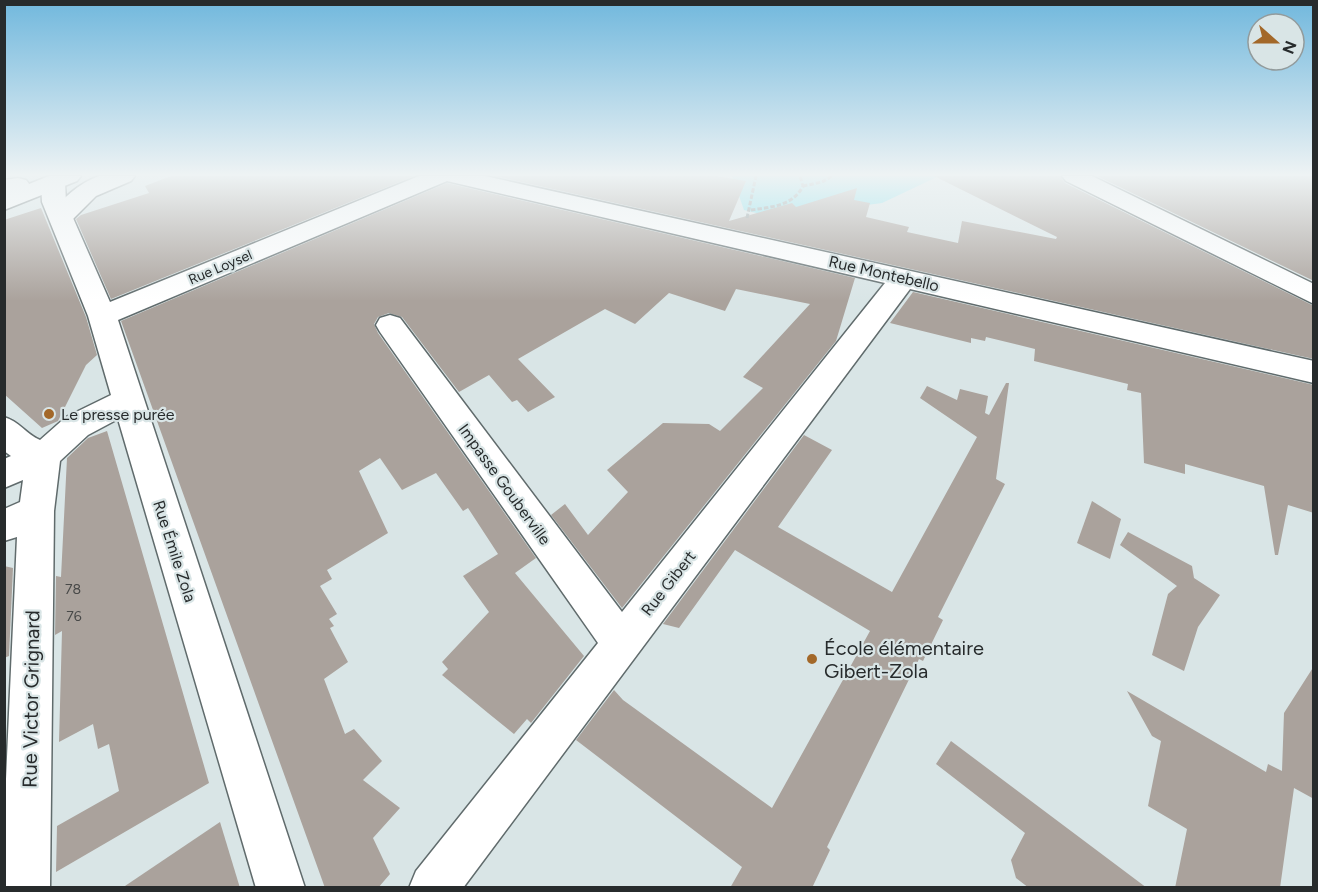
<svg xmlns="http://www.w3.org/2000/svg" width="1318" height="892" font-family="Figtree,sans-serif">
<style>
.green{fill:#82e2ee}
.building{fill:#aaa29c}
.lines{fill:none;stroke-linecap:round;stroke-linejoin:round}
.minor-casing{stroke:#606b6c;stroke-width:3}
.major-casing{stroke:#606b6c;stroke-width:3}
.path{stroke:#8f9899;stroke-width:3;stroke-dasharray:4.5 2;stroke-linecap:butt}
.minor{fill:#fff;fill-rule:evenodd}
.major{fill:#fff;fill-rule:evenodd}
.poi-dot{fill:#a36829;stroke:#d9e5e6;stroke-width:2}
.labels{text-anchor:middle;stroke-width:4.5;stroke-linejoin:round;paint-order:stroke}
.far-street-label{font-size:14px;fill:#272b2c;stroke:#d9e5e6}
.number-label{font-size:14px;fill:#484948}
.street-label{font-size:16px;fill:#272b2c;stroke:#d9e5e6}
.poi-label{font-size:16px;fill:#272b2c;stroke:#d9e5e6;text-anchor:start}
.near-poi-label{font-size:20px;fill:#272b2c;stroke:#d9e5e6;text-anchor:start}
.near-street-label{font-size:20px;fill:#272b2c;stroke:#d9e5e6}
</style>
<rect width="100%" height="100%" fill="#d9e5e6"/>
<polygon class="green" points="732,176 939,176 882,203 774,217 744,210"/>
<g class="building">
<polygon points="171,176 414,176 111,299 76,219 81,215 149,193 145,186"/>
<polygon points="494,176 717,176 746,181 729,221 792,203 796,207 857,188 854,200 870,203 866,217 909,227 907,232 958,243 962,221 1056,239 1057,237 934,176 1060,176 1065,183 1314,306 1314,359"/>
<polygon points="1097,176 1314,176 1314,281"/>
<polygon points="447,183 855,278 836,341 622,608 551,515 565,504 588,535 628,492 607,470 663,423 709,424 720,431 763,388 743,377 810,304 736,289 725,311 669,293 635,324 605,309 518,359 555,397 528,412 517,400 512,402 489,375 459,392 402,317 389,313 378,317 374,324 378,333 536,558 515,573 584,656 531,723 527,719 514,734 488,713 442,675 448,669 442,662 489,612 463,576 498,554 468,508 463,511 436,473 402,490 380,458 359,471 388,533 327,570 332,579 320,586 337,614 329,619 334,626 330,628 348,662 324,679 345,734 354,729 382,761 363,780 400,808 373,838 390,874 378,888 325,888 121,321"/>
<polygon points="41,208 86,317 97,355 86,365 58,421 42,428 4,394 4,220"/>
<polygon points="913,292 1314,385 1314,513 1288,505 1278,555 1275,555 1264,486 1185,464 1185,474 1144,463 1141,393 1127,390 1128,384 1034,361 1035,349 986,337 985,341 971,338 971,343 890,323"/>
<polygon points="1006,383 1009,383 996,479 1005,484 938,617 943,620 923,661 919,659 827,847 830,850 812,888 730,888 742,867 576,740 614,690 623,700 772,808 870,631 735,550 679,628 663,624 804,435 832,450 778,527 892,592 977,437 920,398 927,386 957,400 960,389 988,396 985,413 989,415"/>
<polygon points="107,431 209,783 56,872 57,826 119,791 109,744 98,749 93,724 59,742 62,631 55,635 56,576 61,577 67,458 88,438"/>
<polygon points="1092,501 1121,519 1110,559 1077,543"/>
<polygon points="1128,532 1192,566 1194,578 1220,595 1198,627 1184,671 1152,655 1168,594 1177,586 1120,545"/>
<polygon points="4,566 13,568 9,656 4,658"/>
<polygon points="1314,666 1314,799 1294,788 1280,888 1175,888 1187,829 1148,806 1161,741 1152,736 1127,691 1266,772 1268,764 1282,771 1284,713"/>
<polygon points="951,741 1147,888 1029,888 1016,878 1011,860 1025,833 936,764"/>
<polygon points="220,822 240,888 122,888"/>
</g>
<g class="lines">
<defs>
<g id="minor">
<path d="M53 176 61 178 65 183 66 202 110 302 419 176H485L1314 361V383L910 289 463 888H409L416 871 598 643 380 332 376 325 380 318 390 315 400 318 622 612 885 283 447 181 118 320 305 888H256L118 419 88 435 60 461 54 511 50 888H4V823L17 537 4 541V509L20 502 23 480 4 488V459L11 456 4 451V417C19 421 26 434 40 440L66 417 111 395 88 316 42 202 41 183 45 178Z"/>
<polygon points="1062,176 1092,176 1314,284 1314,304 1066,181"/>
<polygon points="18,178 26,180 30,185 26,190 4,194 4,180"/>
</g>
<g id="major">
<polygon points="49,176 81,176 77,181 4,210 4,194"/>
<path d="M99 176H135L131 181 96 196 70 222 61 224 52 222 49 217C62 198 78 184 99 176Z"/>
</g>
</defs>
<use href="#minor" class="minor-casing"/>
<use href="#major" class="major-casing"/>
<g class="path">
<polyline points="803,186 822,182 832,176"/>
<path d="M751 210C771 207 793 206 803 186L800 176"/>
<polyline points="747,218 756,176"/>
</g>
<use href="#minor" class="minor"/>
<use href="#major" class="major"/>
</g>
<linearGradient id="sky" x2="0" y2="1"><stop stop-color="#71b8dd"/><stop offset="0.58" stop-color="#eef3f4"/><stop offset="1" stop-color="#eef3f4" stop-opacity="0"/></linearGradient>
<rect width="1318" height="301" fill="url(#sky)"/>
<g class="poi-dot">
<circle cx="49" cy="414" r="6"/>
<circle cx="812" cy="659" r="6"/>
</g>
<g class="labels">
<g class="far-street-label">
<text transform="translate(220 267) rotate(-23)" y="5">Rue Loysel</text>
</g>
<g class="number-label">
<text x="73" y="594">78</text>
<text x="74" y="621">76</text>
</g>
<g class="street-label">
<text transform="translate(884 273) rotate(13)" y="6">Rue Montebello</text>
<text transform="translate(505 484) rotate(54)" y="6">Impasse Gouberville</text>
<text transform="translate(175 551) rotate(72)" y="6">Rue Émile Zola</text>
<text transform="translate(668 583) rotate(-52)" y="6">Rue Gibert</text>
</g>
<g class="poi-label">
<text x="61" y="420">Le presse purée</text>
</g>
<g class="near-poi-label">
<text x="824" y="655">École élémentaire<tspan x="824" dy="23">Gibert-Zola</tspan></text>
</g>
<g class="near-street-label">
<text transform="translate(31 699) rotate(-89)" y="7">Rue Victor Grignard</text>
</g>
</g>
<rect width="1318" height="892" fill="none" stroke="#272b2c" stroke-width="12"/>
<g transform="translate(1276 42) rotate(111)"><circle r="28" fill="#d9e5e6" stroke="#929b9c" stroke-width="1.5"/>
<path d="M0-4.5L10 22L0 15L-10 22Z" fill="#a36829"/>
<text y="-9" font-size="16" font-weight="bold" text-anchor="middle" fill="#272b2c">N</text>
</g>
</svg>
